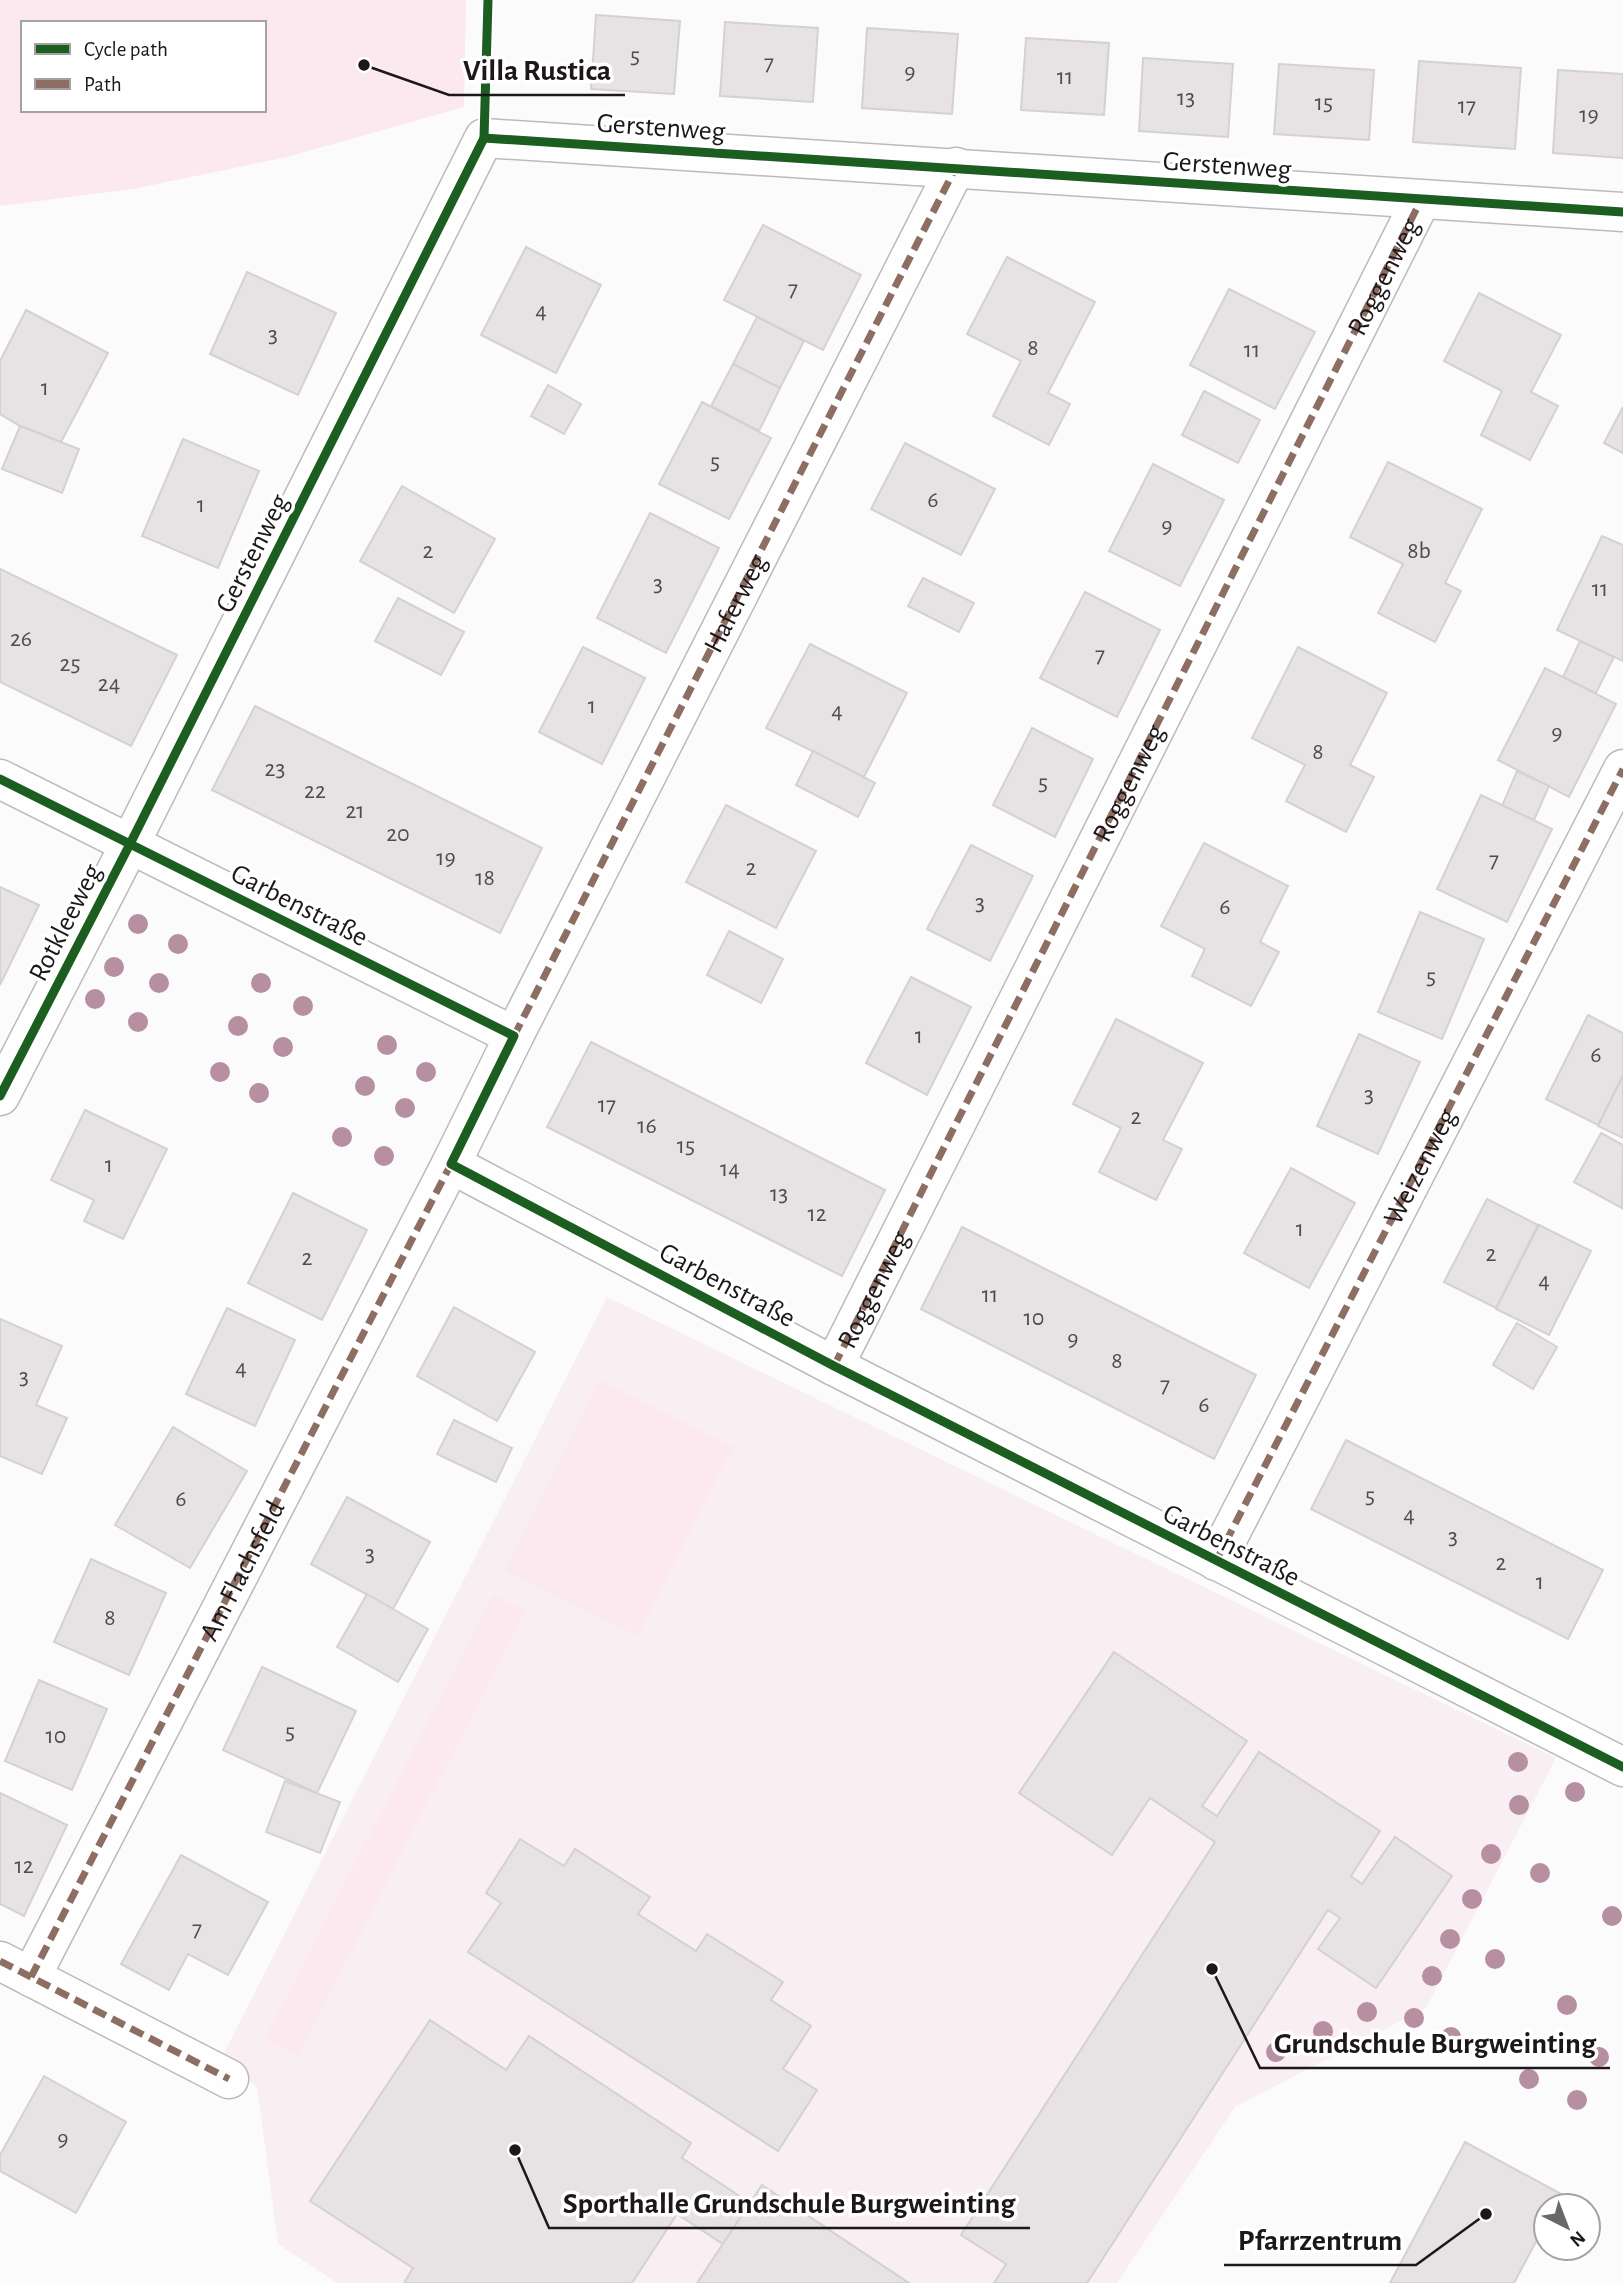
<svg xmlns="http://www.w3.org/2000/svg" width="1623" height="2283" font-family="'Alegreya Sans',sans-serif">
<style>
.built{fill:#f9eef2}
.green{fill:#fce8ef;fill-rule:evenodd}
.building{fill:#e7e3e4;stroke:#d4d1d2;stroke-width:2}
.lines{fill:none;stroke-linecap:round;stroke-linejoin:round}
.minor-casing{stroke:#bcbaba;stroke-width:41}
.minor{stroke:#fffefe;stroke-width:38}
.quiet{stroke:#8d6e63;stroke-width:7;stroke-dasharray:14 7;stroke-linecap:butt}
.cycleway-casing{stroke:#fff;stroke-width:13}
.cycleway{stroke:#1b5e20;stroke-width:9}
.tree{fill:#b68fa0}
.labels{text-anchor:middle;stroke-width:7;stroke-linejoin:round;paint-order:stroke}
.number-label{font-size:24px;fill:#504b4d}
.street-label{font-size:28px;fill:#1c1719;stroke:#fff}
.leader{fill:none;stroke:#1c1719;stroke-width:2.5}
.callout-dot{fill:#1c1719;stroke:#fff;stroke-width:2.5}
.callout-label{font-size:30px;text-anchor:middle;font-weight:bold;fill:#1c1719;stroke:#fff;stroke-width:7;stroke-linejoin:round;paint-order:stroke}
</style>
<rect width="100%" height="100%" fill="#fcfbfb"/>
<polygon class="built" points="607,1297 1556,1758 1426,2008 1235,2107 1117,2283 337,2283 278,2244 257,2087 219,2063"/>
<g class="green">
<path d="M0 0H466L464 107 287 157 133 189 0 206ZM23 23H264V110H23Z"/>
<polygon points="599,1380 733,1447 638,1636 505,1571"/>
<polygon points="493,1595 525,1611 298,2056 265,2039"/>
</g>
<g class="building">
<polygon points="596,15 680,21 674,94 591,89"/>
<polygon points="725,22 818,28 813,102 720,96"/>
<polygon points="867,28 958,34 952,114 862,108"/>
<polygon points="1026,38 1109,43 1104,115 1021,110"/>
<polygon points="1143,58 1233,64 1228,137 1139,131"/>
<polygon points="1419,61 1521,68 1515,149 1413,142"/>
<polygon points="1279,64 1374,70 1369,140 1274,134"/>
<polygon points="1558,70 1623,74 1623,158 1553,153"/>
<polygon points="763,225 861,275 823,350 724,300"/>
<polygon points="526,247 601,285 556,373 481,335"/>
<polygon points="1007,257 1095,302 1048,393 1070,404 1049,445 993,416 1021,361 967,334"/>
<polygon points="247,272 336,313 298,395 210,354"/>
<polygon points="1229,289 1315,332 1275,409 1190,365"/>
<polygon points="1479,293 1561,335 1531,392 1558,406 1530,460 1481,435 1502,391 1444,361"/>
<polygon points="26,310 108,353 61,442 20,426 0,414 0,361"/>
<polygon points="757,317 804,341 780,388 733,364"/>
<polygon points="733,364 780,388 759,431 711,406"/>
<polygon points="548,385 581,404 564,434 531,416"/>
<polygon points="1204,391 1260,420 1238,463 1182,435"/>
<polygon points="702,402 771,438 729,519 659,484"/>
<polygon points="1623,407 1623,453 1604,443"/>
<polygon points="20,426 79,449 62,493 2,469"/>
<polygon points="183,439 259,471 218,568 142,536"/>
<polygon points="905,443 995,489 961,555 871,509"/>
<polygon points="1388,462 1482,509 1445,583 1461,591 1435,642 1378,613 1403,564 1350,537"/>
<polygon points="1153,464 1224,500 1180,586 1109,551"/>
<polygon points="402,486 495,539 454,613 360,561"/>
<polygon points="650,513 719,548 666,653 597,618"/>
<polygon points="1602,536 1623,545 1623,661 1557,630"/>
<polygon points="0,569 177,655 131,746 0,682"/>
<polygon points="923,578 974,603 959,632 908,606"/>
<polygon points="1085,592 1160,630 1117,717 1040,678"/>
<polygon points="398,598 464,632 441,675 375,641"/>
<polygon points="1580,641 1614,657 1596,693 1563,677"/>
<polygon points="810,644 907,693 864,777 766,728"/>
<polygon points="583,647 645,678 602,764 539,732"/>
<polygon points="1298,647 1387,693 1350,765 1374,777 1346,832 1286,801 1305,765 1252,738"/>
<polygon points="1545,668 1616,704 1569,797 1498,760"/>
<polygon points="255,706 542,848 500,933 212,790"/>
<polygon points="1032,728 1093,759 1055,837 993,805"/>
<polygon points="813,751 875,783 858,817 796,785"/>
<polygon points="1517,771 1549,786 1534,820 1502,806"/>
<polygon points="1481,795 1552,829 1507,922 1437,889"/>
<polygon points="726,805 816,851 776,928 686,882"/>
<polygon points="1204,843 1288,886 1260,942 1279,952 1251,1006 1192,976 1205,949 1161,926"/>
<polygon points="971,845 1033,876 990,961 927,929"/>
<polygon points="0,887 39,905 0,985"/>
<polygon points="1420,912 1484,939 1442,1039 1378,1012"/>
<polygon points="729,931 783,959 761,1003 707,975"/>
<polygon points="911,977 971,1007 927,1095 866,1063"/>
<polygon points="1588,1015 1623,1033 1623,1075 1598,1125 1546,1099"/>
<polygon points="1116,1019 1203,1063 1163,1140 1182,1149 1156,1200 1099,1172 1121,1128 1073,1104"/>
<polygon points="1359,1034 1420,1062 1378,1154 1317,1126"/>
<polygon points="591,1042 885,1190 842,1276 547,1127"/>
<polygon points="1623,1076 1623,1138 1598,1126"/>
<polygon points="85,1110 167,1149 123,1239 84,1221 94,1200 51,1180"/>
<polygon points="1601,1133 1623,1145 1622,1208 1574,1182"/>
<polygon points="1291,1168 1355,1203 1309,1288 1244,1253"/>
<polygon points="293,1193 367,1230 322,1320 248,1283"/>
<polygon points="1487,1199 1538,1225 1496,1308 1444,1282"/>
<polygon points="1539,1225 1591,1251 1549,1335 1496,1309"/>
<polygon points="962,1227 1256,1375 1214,1459 921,1309"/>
<polygon points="454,1307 535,1352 497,1421 417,1376"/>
<polygon points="227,1308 295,1340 255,1426 186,1394"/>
<polygon points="0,1319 62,1346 36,1405 67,1418 42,1474 0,1456"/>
<polygon points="1517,1323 1557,1347 1533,1389 1493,1365"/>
<polygon points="454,1420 512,1448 496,1482 437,1454"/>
<polygon points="173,1427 247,1471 190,1568 115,1525"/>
<polygon points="1346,1440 1603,1570 1568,1639 1311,1509"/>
<polygon points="347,1497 430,1542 393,1609 311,1564"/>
<polygon points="91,1559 166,1593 129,1675 54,1642"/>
<polygon points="367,1594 428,1629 398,1682 337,1647"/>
<polygon points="1114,1652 1247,1741 1202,1806 1217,1816 1259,1752 1380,1831 1351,1876 1362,1884 1395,1837 1452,1876 1376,1988 1318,1949 1340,1918 1328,1910 1087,2283 994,2283 1006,2264 961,2235 1215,1842 1150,1798 1112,1855 1019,1793"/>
<polygon points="262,1667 356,1711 317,1793 223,1750"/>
<polygon points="39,1680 107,1709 72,1790 5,1761"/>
<polygon points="285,1781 340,1802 320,1853 266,1832"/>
<polygon points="0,1793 67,1825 24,1916 0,1904"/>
<polygon points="520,1839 564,1866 575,1849 650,1897 638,1914 696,1951 707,1934 783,1982 771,2000 811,2026 783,2069 817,2090 778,2151 468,1952 501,1903 486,1893"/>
<polygon points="181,1855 268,1902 228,1975 188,1954 169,1990 121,1964"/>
<polygon points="430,2020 506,2070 529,2036 691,2143 682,2158 750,2203 723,2244 677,2214 632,2283 404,2283 413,2268 310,2201"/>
<polygon points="44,2076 126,2122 76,2213 0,2171 0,2155"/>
<polygon points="1465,2142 1561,2194 1555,2206 1546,2206 1546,2223 1514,2283 1390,2283"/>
<polygon points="762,2185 909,2283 697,2283"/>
</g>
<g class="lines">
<defs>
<g id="minor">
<polyline points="0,779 514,1036 451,1164 834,1366 1623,1767"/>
<path id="s1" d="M514 1036 956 167"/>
<polyline points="0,1096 130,844 484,138 1623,212"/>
<path id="s2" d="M834 1366 1421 200"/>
<path id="s3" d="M1216 1561 1623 769"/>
<polyline points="0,1961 229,2079"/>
<path id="s4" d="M31 1977 451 1164"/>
</g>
</defs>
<use href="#minor" class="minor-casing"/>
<use href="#minor" class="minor"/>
<g class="quiet">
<polyline points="514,1036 956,167"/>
<polyline points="834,1366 1421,200"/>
<polyline points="1216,1561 1623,769"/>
<polyline points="0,1961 229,2079"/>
<polyline points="31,1977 451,1164"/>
</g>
<defs>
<g id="cycleway">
<polyline points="484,138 1623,212"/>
<polyline points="0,779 514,1036 451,1164 834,1366 1623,1767"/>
<polyline points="0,1096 130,844 484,138 488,0"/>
</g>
</defs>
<use href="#cycleway" class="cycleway-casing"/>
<use href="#cycleway" class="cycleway"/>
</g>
<g class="tree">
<circle cx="138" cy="924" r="10"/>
<circle cx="178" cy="944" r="10"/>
<circle cx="114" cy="967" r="10"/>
<circle cx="159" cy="983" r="10"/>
<circle cx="261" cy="983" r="10"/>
<circle cx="95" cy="999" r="10"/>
<circle cx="303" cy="1006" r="10"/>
<circle cx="138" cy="1022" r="10"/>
<circle cx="238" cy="1026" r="10"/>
<circle cx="387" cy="1045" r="10"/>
<circle cx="283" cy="1047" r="10"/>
<circle cx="220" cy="1072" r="10"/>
<circle cx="426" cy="1072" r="10"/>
<circle cx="365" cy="1086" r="10"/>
<circle cx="259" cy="1093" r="10"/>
<circle cx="405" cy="1108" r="10"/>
<circle cx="342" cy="1137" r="10"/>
<circle cx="384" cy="1156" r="10"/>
<circle cx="1518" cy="1762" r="10"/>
<circle cx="1575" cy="1792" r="10"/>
<circle cx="1519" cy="1805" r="10"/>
<circle cx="1491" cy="1854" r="10"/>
<circle cx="1540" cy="1873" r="10"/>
<circle cx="1472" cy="1899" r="10"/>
<circle cx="1612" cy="1916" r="10"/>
<circle cx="1450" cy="1939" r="10"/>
<circle cx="1495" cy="1959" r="10"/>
<circle cx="1432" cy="1976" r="10"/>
<circle cx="1567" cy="2005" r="10"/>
<circle cx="1367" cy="2012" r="10"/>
<circle cx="1414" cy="2018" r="10"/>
<circle cx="1323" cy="2031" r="10"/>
<circle cx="1451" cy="2037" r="10"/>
<circle cx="1276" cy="2052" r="10"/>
<circle cx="1599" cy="2057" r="10"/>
<circle cx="1529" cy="2079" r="10"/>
<circle cx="1577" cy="2100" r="10"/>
</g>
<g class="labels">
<g class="number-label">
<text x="635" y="63">5</text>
<text x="769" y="70">7</text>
<text x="910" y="79">9</text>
<text x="1065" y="84">11</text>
<text x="1186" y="105">13</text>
<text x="1324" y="110">15</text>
<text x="1467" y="113">17</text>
<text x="1589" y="122">19</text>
<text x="793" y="296">7</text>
<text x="541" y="318">4</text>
<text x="273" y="342">3</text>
<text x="1033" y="355">8</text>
<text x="1252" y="357">11</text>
<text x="45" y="395">1</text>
<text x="715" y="469">5</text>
<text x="933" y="507">6</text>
<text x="201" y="512">1</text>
<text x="1167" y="533">9</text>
<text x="428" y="558">2</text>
<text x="1419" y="558">8b</text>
<text x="658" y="591">3</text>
<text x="1600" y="596">11</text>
<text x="21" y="646">26</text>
<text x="1100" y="662">7</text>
<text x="70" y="671">25</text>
<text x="109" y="691">24</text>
<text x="592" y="713">1</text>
<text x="837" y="718">4</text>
<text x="1557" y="740">9</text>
<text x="1318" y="759">8</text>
<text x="275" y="776">23</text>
<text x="1043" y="790">5</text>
<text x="315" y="798">22</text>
<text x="355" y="818">21</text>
<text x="398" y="841">20</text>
<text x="446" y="865">19</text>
<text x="1494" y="867">7</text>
<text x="751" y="875">2</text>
<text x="485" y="885">18</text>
<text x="980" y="910">3</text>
<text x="1225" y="914">6</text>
<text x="1431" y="984">5</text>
<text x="919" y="1043">1</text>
<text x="1596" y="1062">6</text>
<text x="1369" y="1102">3</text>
<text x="607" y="1112">17</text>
<text x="1136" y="1124">2</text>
<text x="647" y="1133">16</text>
<text x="686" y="1153">15</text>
<text x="109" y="1172">1</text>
<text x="730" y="1176">14</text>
<text x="779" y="1201">13</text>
<text x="817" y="1221">12</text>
<text x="1300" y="1236">1</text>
<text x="1491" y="1261">2</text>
<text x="307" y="1265">2</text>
<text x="1544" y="1288">4</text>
<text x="990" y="1302">11</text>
<text x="1034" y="1325">10</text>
<text x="1073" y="1346">9</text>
<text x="1117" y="1368">8</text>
<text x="241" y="1375">4</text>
<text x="24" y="1384">3</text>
<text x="1165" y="1392">7</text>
<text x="1204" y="1412">6</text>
<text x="1370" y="1503">5</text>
<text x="181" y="1506">6</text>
<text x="1409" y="1522">4</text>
<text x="1453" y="1544">3</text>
<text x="370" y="1561">3</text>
<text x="1501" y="1570">2</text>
<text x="1540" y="1589">1</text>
<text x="110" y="1625">8</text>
<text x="290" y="1739">5</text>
<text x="56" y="1743">10</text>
<text x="24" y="1873">12</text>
<text x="197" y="1936">7</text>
<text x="63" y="2146">9</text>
</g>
<g class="street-label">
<text transform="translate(661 126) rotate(4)" y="10">Gerstenweg</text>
<text transform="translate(1227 164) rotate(4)" y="10">Gerstenweg</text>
<text dy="10" stroke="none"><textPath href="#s2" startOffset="1220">Roggenweg</textPath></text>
<text transform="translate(251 553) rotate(-63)" y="10">Gerstenweg</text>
<text dy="10" stroke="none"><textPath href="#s1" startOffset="486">Haferweg</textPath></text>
<text dy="10" stroke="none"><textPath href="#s2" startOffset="653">Roggenweg</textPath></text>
<text transform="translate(300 904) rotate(27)" y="10">Garbenstraße</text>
<text transform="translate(64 922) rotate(-63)" y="10">Rotkleeweg</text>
<text dy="10" stroke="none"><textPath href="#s3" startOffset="444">Weizenweg</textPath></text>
<text transform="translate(728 1284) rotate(28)" y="10">Garbenstraße</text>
<text dy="10" stroke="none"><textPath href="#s2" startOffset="86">Roggenweg</textPath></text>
<text transform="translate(1232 1544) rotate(27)" y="10">Garbenstraße</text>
<text dy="10" stroke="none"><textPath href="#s4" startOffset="458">Am Flachsfeld</textPath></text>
</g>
</g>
<path class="leader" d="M364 65L449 95H625M1212 1969L1260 2068H1610M515 2150L549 2228H1030M1486 2214L1416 2265H1224"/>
<g class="callout-dot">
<circle cx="364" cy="65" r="7"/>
<circle cx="1212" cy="1969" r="7"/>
<circle cx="515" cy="2150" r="7"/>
<circle cx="1486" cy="2214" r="7"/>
</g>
<g class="callout-label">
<text x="537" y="80">Villa Rustica</text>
<text x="1435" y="2053">Grundschule Burgweinting</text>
<text x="789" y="2213">Sporthalle Grundschule Burgweinting</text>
<text x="1320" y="2250">Pfarrzentrum</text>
</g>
<rect x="21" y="21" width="245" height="91" fill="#ffffff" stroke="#a4a2a3" stroke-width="2"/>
<rect x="35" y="44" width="35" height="10" fill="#1b5e20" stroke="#a4a2a3" stroke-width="2"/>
<text x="84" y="56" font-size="21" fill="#1c1719">Cycle path</text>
<rect x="35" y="79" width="35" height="10" fill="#8d6e63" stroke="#a4a2a3" stroke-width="2"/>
<text x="84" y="91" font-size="21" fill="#1c1719">Path</text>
<g transform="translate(1567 2227) rotate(138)"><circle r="33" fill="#ffffff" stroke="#a4a2a3" stroke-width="2"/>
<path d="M0-5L12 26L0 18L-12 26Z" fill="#6a6768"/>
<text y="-10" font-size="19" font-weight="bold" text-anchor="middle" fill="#1c1719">N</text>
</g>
</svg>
